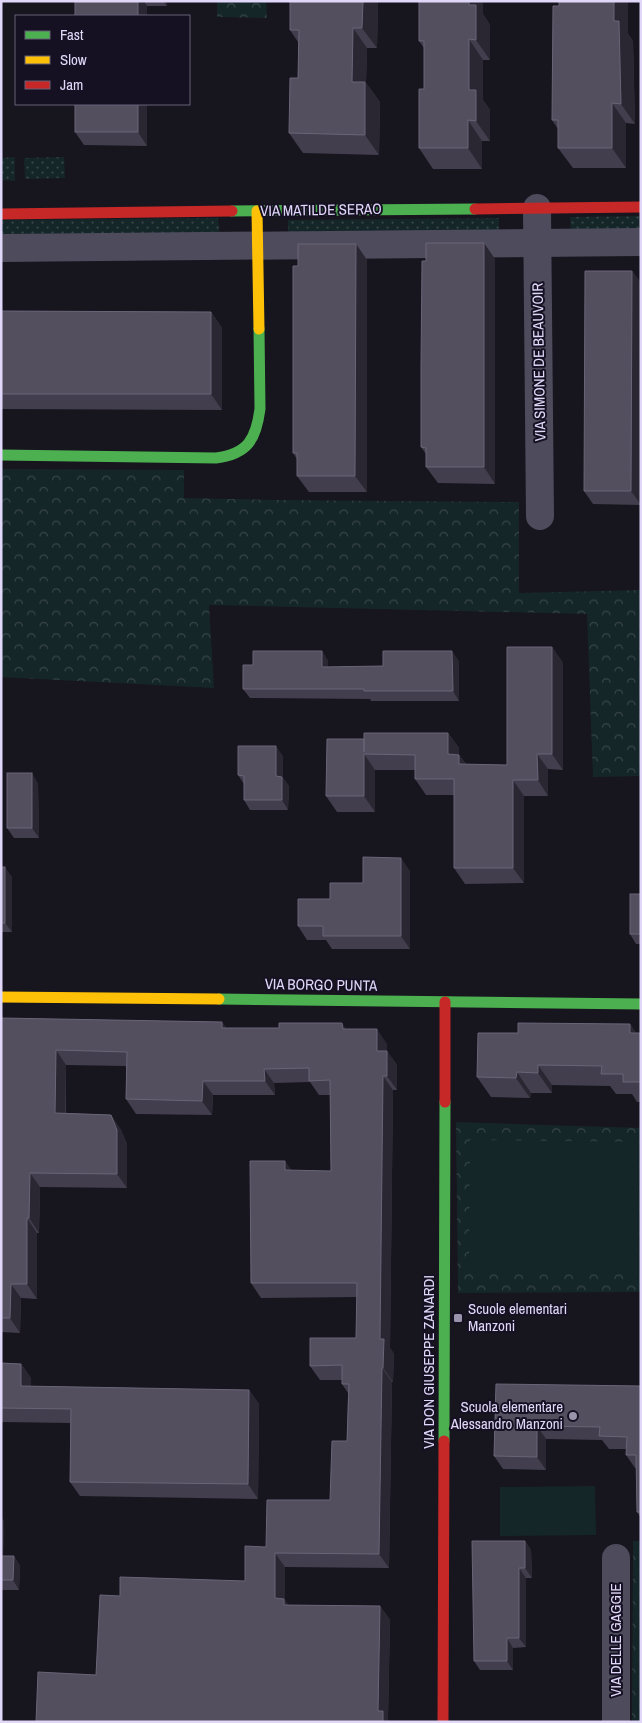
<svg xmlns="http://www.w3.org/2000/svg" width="642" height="1723" font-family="'Archivo Narrow',sans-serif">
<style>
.grass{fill:url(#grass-dots)}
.park{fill:url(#park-crowns)}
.pitch{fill:#152629}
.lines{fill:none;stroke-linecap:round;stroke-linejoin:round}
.street{stroke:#4e4b5d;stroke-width:28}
.fast{stroke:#4caf50;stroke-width:11}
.slow{stroke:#ffc107;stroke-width:11}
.jam{stroke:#c62828;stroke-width:11}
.wall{fill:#433e4d}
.shaded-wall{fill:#2a2732}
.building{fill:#544f5f;stroke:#6a6478}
.poi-dot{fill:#9a93ac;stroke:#161122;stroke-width:2}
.labels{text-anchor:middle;stroke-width:4;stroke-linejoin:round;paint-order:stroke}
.street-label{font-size:15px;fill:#e0d7f9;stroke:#161122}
.poi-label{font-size:15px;fill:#e0d7f9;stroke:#161122;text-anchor:start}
</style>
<defs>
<pattern id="grass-dots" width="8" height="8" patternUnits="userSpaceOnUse" patternTransform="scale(1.25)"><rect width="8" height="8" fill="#152629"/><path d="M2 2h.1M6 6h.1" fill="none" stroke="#374549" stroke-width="1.8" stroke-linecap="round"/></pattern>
<pattern id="park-crowns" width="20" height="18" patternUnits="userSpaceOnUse" patternTransform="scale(1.25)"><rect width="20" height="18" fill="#152629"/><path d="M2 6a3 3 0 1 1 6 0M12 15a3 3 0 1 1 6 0" fill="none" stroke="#374549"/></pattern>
</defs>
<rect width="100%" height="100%" fill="#17151e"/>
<g class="grass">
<polygon points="15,157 15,181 1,180 1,158"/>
<polygon points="64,157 65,178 25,179 24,158"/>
<polygon points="641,216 641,236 571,237 570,217"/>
<polygon points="218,218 220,236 1,240 1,220"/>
<polygon points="499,218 499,238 288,239 288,220"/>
</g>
<g class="park">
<polygon points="217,1 266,1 267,18 217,17"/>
<polygon points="1,469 184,470 184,498 278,500 519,502 519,593 641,590 641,776 593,777 587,614 209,605 214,688 1,677"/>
<polygon points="456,1122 641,1128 641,1292 458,1293"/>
<polygon points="633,1541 641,1541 641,1722 632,1722"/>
</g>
<g class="pitch">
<polygon points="470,1140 639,1142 638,1274 469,1273"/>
<polygon points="595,1486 596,1535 500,1536 500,1487"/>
</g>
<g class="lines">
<g class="street">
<polyline points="537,208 540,516"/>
<polyline points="1,248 641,242"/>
<polyline points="616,1722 616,1558"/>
</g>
<g class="fast">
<polyline points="232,211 475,209"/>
<path d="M1 455 216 458C248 454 256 439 260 409L259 329"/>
<polyline points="219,999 641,1004"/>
<polyline points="444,1441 445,1102"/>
</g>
<g class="slow">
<polyline points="257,211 259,329"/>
<polyline points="1,997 219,999"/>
</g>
<g class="jam">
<polyline points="475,209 641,207"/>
<polyline points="1,214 232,211"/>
<polyline points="445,1102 445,1002"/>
<polyline points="443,1722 444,1441"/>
</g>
</g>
<g class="wall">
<polygon points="75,1 167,1 167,6 147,6 147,16 75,16"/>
<polygon points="378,1 377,48 367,48 366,83 380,102 379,155 303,153 289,133 298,78 298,42 290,30"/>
<polygon points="419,1 482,1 483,3 483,14 490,25 490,60 483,60 483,100 490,110 490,141 482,141 482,169 433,169 419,148 424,89 424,48 419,41"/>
<polygon points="628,1 628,34 633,41 635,124 626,123 626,168 573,168 558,148 558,129 552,120"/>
<polygon points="75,104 147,104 147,146 84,145 75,132"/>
<polygon points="356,244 367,260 367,492 309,492 297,476 297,459 293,453 298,266"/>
<polygon points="495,259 495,484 438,483 426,467 426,454 421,447"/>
<polygon points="632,271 641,283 641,505 593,504 584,491"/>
<polygon points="1,311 211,312 222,328 222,410 1,409"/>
<polygon points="552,647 563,663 563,770 548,769 548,796 524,796 524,883 465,884 454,868 454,795 426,795 415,779 415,770 375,770 375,812 337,812 326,796 364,739 448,733 459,748 459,755 466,764 507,765"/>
<polygon points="322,651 328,661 328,667 383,666 459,661 459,701 371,701 370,699 250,698 243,689 253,665"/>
<polygon points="283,756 283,778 289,786 288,810 250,810 244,800 244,784 238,775"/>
<polygon points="38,783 39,838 14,838 7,828"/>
<polygon points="1,867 12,877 12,932 1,932"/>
<polygon points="410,871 410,949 332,949 326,940 307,940 298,926 330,899 363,883"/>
<polygon points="641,894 641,944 636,944 630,934"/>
<polygon points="1,1018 222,1022 226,1028 347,1029 387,1044 387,1051 397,1065 397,1090 393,1090 390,1348 394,1354 393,1382 392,1382 389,1568 285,1567 285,1600 288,1605 380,1606 390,1620 388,1719 96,1675 120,1596 245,1581 266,1547 330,1500 347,1441 348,1393 342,1384 342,1380 320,1380 310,1366 356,1338 357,1297 261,1298 251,1283 285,1161 291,1171 331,1171 330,1095 319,1095 310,1082 274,1083 275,1095 213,1095 212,1115 136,1114 126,1099 126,1066 66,1065 66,1113 111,1115 121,1130 127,1144 127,1188 40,1187 39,1233 37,1233 37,1299 21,1298 20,1333 1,1332"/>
<polygon points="630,1024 636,1033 641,1033 641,1102 637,1102 632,1094 616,1094 610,1086 552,1085 552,1093 531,1093 530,1098 491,1097 477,1077 518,1033"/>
<polygon points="1,1363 21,1364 31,1378 31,1386 249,1390 259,1404 258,1499 80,1496 70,1482 70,1423 1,1422"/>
<polygon points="496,1384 641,1386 641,1518 637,1512 636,1468 635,1468 626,1455 626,1449 609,1449 602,1440 546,1439 546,1470 503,1469 494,1456"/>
<polygon points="1,1517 4,1521 3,1556 14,1556 20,1566 19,1590 1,1590"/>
<polygon points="525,1541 531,1550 532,1578 526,1578 526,1647 513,1648 513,1670 480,1670 474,1661"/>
</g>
<g class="shaded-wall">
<polygon points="138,1 144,1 147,6 147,16 138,16"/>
<polygon points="163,1 167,1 167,6"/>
<polygon points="363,1 378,1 377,48 362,28"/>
<polygon points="469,1 482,1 483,3 483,14 490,25 490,60 476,40 469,5"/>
<polygon points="614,1 628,1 628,34 633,41 635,124 621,104 614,21"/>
<polygon points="353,28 367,48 366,83 380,102 379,155 365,135 352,82"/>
<polygon points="469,39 483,60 483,100 490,110 490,141 476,121 469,90"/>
<polygon points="612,103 626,123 626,168 612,148"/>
<polygon points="138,104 147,104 147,146 138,132"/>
<polygon points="468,120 482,141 482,169 468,148"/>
<polygon points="484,243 495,259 495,484 484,467"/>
<polygon points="356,244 367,260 367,492 355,476"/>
<polygon points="632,271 641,283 641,505 631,491"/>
<polygon points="211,312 222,328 222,410 211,394"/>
<polygon points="552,647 563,663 563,770 552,754"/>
<polygon points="322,651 328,661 328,676 322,667"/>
<polygon points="452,651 459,661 459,701 453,691"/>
<polygon points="448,733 459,748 458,770 448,754"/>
<polygon points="276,746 283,756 283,778 289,786 288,810 282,800 276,776"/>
<polygon points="364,754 375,770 375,812 364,796"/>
<polygon points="537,754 548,769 548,796 538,780"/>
<polygon points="459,755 470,770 459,764"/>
<polygon points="32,773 38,783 39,838 32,828"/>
<polygon points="513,780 524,796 524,883 513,868"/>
<polygon points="401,858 410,871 410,949 401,936"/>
<polygon points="5,867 12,877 12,932 5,923"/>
<polygon points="222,1022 232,1036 222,1028"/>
<polygon points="342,1023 352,1037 343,1029"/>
<polygon points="630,1024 641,1039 630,1033"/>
<polygon points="377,1029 387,1044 387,1066 377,1051"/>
<polygon points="56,1050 66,1065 65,1127 55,1113"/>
<polygon points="387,1051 397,1065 397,1090 387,1076"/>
<polygon points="538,1065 552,1085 552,1093 538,1073"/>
<polygon points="264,1069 274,1083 275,1095 265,1081"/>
<polygon points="517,1072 531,1093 530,1098 516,1078"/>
<polygon points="383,1076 393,1090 390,1348 394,1354 393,1382 383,1368 380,1339"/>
<polygon points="203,1081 213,1095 212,1115 202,1101"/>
<polygon points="111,1115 121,1130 127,1144 127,1188 117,1174"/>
<polygon points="285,1161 295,1175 285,1170"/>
<polygon points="30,1173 40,1187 39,1233 29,1218"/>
<polygon points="27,1218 37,1233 37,1299 27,1284"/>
<polygon points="11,1284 21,1298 20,1333 10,1318"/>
<polygon points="21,1364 31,1378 31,1400 21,1386"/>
<polygon points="382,1368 392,1382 389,1568 379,1554"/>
<polygon points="249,1390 259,1404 258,1499 248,1484"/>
<polygon points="537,1426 546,1439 546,1470 537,1457"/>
<polygon points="1,1517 4,1521 3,1566 1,1563"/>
<polygon points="525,1541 531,1550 532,1578 525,1568"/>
<polygon points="275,1553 285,1567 285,1600 294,1613 275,1598"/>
<polygon points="14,1556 20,1566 19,1590 13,1580"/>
<polygon points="519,1568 526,1578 526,1647 519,1638"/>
<polygon points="380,1606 390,1620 388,1719 390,1722 383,1722 378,1711"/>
<polygon points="507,1638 513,1648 513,1670 507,1661"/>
</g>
<g class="building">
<rect x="75" y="1" width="63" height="15"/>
<polygon points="290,1 363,1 362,28 353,28 352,82 365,82 365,135 289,133 290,78 298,78 299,30 290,30"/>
<polygon points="419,1 469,1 469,5 476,5 476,40 469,39 469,90 476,90 476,121 468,120 468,148 419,148 419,89 424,89 424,41 419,41"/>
<polygon points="559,1 614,1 614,21 619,21 621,104 612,103 612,148 558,148 558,120 552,120 553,6 559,6"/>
<rect x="75" y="104" width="63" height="28"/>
<polygon points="426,243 484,243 484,467 426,467 426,448 421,447 421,365 422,261 426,261"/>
<polygon points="298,244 356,244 355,476 297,476 297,453 293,453 293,266 298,266"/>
<polygon points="585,271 632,271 631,491 584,491"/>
<polygon points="1,311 211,312 211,394 1,394"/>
<polygon points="507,647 552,647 552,754 537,754 538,780 513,780 513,868 454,868 454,779 415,779 415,755 364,754 364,796 326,796 327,739 364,739 364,752 364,733 448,733 448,754 459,755 459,764 507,765"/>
<polygon points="253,651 322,651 322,667 383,666 383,651 452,651 453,691 364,691 364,689 243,689 243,665 253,665"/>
<polygon points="238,746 276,746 276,776 282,777 282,800 244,800 244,776 238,775"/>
<rect x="7" y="773" width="25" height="55"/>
<polygon points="363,857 401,858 401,936 323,936 323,926 298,926 298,899 330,899 330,883 363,883"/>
<rect x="1" y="867" width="4" height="56"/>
<rect x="630" y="894" width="11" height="40"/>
<polygon points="1,1018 222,1022 222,1028 279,1028 279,1023 342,1023 343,1029 377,1029 377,1051 387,1051 387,1076 383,1076 380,1339 384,1339 383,1368 382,1368 379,1554 275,1553 275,1598 284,1599 284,1605 380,1606 378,1711 383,1711 383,1722 36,1722 38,1672 96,1675 100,1595 120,1596 120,1577 245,1581 245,1546 266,1547 267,1500 330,1500 332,1441 347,1441 349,1384 342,1384 342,1365 310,1366 310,1338 356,1338 357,1283 251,1283 250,1161 285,1161 285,1170 331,1171 330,1080 309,1081 309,1068 264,1069 265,1081 203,1081 202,1101 126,1099 127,1052 56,1050 55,1113 111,1115 117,1130 117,1174 30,1173 29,1218 27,1218 27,1284 11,1284 10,1318 1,1318"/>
<polygon points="518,1023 630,1024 630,1033 641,1033 641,1082 623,1082 623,1074 601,1074 602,1066 538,1065 538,1073 517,1072 516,1078 477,1077 478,1033 518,1033"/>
<polygon points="1,1363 21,1364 21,1386 249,1390 248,1484 70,1482 71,1409 1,1408"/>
<polygon points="496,1384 641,1386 641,1512 637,1512 636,1455 626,1455 627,1437 599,1436 600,1427 537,1426 537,1457 494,1456"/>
<polygon points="472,1541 525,1541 525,1568 519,1568 519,1638 507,1638 507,1661 474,1661"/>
<polygon points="1,1556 14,1556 13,1580 1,1580"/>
</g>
<g class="poi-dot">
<rect x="453" y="1313" width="10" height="10" rx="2.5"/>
<circle cx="573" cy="1416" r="5"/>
</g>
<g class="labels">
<g class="street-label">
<text transform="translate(321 210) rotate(-1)" y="5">VIA MATILDE SERAO</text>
<text transform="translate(539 362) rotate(-91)" y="5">VIA SIMONE DE BEAUVOIR</text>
<text transform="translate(321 985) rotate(1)" y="5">VIA BORGO PUNTA</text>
<text transform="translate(429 1362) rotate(-90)" y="5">VIA DON GIUSEPPE ZANARDI</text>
<text transform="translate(616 1640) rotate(-90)" y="5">VIA DELLE GAGGIE</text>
</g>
<g class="poi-label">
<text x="468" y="1314">Scuole elementari<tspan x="468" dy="17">Manzoni</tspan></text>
<text x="563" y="1412" text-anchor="end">Scuola elementare<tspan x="563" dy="17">Alessandro Manzoni</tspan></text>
</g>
</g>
<rect width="642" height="1723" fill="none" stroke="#e0d7f9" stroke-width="5"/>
<rect x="15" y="15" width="175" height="90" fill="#161122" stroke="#676078"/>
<rect x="25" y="31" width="25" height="8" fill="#4caf50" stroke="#676078"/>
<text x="60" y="40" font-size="15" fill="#e0d7f9">Fast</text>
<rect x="25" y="56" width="25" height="8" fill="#ffc107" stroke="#676078"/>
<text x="60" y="65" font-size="15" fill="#e0d7f9">Slow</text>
<rect x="25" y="81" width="25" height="8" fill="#c62828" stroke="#676078"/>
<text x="60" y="90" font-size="15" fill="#e0d7f9">Jam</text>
</svg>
